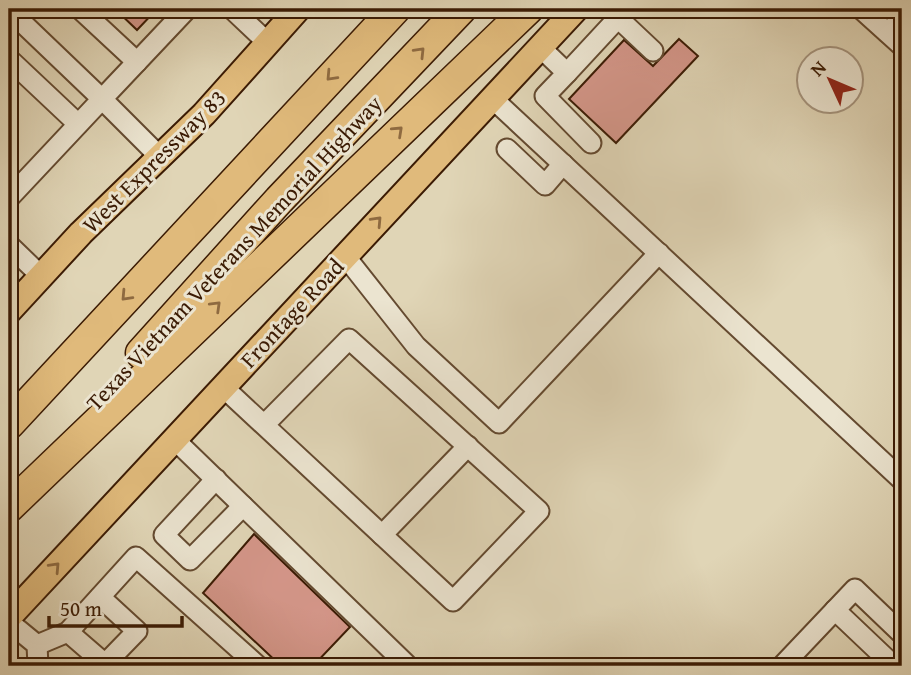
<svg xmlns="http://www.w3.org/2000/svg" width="911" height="675" font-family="'Gentium Book Plus',serif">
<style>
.building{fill:#d49689;stroke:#3b1b04;stroke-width:2}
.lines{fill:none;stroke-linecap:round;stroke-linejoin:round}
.minor-casing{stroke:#644a30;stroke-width:23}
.major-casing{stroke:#3b1b04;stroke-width:28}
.highway-casing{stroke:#3b1b04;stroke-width:33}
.minor{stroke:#ebe4d0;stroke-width:19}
.major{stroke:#e0ba7b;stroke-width:24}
.highway{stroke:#e0ba7b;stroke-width:30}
.oneway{stroke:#8e6a40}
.labels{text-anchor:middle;stroke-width:6;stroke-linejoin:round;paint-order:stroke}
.street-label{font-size:23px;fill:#3b1b04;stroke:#ebe4d0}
</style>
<rect width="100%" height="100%" fill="#e0d5b6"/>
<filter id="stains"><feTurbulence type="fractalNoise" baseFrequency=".00286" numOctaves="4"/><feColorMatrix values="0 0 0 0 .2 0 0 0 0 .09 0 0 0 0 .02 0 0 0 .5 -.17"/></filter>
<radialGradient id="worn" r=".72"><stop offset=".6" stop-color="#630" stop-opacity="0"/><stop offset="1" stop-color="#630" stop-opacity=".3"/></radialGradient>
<g class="building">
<polygon points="115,9 157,9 137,30"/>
<polygon points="679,39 698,56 616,143 569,99 624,40 653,66"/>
<polygon points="254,534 350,627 313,666 281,666 203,593"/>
</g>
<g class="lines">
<defs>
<g id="minor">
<polyline points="80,9 137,62"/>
<polyline points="232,9 268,43"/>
<polyline points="861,9 902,46"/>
<polyline points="9,10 102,99 9,198"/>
<polyline points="618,18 653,51"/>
<polyline points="887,32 902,20"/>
<polyline points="540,47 567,73 545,96 591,143"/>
<polyline points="9,59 78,124"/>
<polyline points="567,73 618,18 608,9"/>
<polyline points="492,98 902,480"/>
<polyline points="507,149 545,185 563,164"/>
<polyline points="160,157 102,99 187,9"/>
<polyline points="9,245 41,276"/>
<polyline points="345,256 416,346 499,423 659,253"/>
<path d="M223 387C300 459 377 530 453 601L539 511 349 339 264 425"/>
<polyline points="174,439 407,665"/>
<polyline points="216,479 164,535 190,560 243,506"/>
<polyline points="382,535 468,446"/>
<polyline points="835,610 894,666"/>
<polyline points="9,622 37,645 38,666"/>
<polyline points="68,632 105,664 137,631 100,597"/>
<polyline points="37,645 68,632 136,557 258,666"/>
<polyline points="782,666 855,589 902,634"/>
</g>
<g id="major">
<polyline points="9,311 81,233 204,114 298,9"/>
<polyline points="9,617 576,9"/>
</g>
<g id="highway">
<polyline points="141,353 279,200 461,9"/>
<polyline points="9,424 395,9"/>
<polyline points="9,507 528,9"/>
</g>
</defs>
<use href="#minor" class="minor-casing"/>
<use href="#major" class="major-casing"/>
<use href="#highway" class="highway-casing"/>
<use href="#minor" class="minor"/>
<use href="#major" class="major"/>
<use href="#highway" class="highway"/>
</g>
<defs><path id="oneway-chevron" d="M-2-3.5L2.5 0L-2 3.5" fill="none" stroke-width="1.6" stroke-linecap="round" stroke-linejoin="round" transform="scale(1.75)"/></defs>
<g class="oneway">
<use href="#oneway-chevron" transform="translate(420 52) rotate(-46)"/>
<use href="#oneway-chevron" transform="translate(331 76) rotate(133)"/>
<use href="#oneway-chevron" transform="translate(398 131) rotate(-43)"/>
<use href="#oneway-chevron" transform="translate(377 221) rotate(-47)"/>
<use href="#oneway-chevron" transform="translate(126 296) rotate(133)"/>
<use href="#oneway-chevron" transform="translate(216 306) rotate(-44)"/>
<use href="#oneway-chevron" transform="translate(55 567) rotate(-47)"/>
</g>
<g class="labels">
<g class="street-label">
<text transform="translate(154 161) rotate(-45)" y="8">West Expressway 83</text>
<text transform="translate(234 253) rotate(-47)" y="8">Texas Vietnam Veterans Memorial Highway</text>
<text transform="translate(292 313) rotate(-47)" y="8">Frontage Road</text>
</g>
</g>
<rect width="911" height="675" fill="none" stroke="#e0d5b6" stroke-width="35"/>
<rect x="10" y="10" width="890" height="654" fill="none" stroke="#3b1b04" stroke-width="3.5"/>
<rect x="18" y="18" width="876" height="640" fill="none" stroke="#3b1b04" stroke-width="2"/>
<g transform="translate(830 80) rotate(314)"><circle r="33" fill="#ebe4d0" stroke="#a5947e" stroke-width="2"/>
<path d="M0-5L12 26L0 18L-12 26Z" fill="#8f2418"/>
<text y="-10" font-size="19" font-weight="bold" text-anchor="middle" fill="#3b1b04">N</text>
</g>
<path d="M49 616v10h133v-10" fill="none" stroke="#3b1b04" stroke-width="3.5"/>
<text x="60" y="616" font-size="21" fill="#3b1b04" stroke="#ebe4d0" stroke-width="5" paint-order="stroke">50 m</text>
<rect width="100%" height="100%" filter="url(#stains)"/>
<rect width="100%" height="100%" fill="url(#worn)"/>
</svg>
